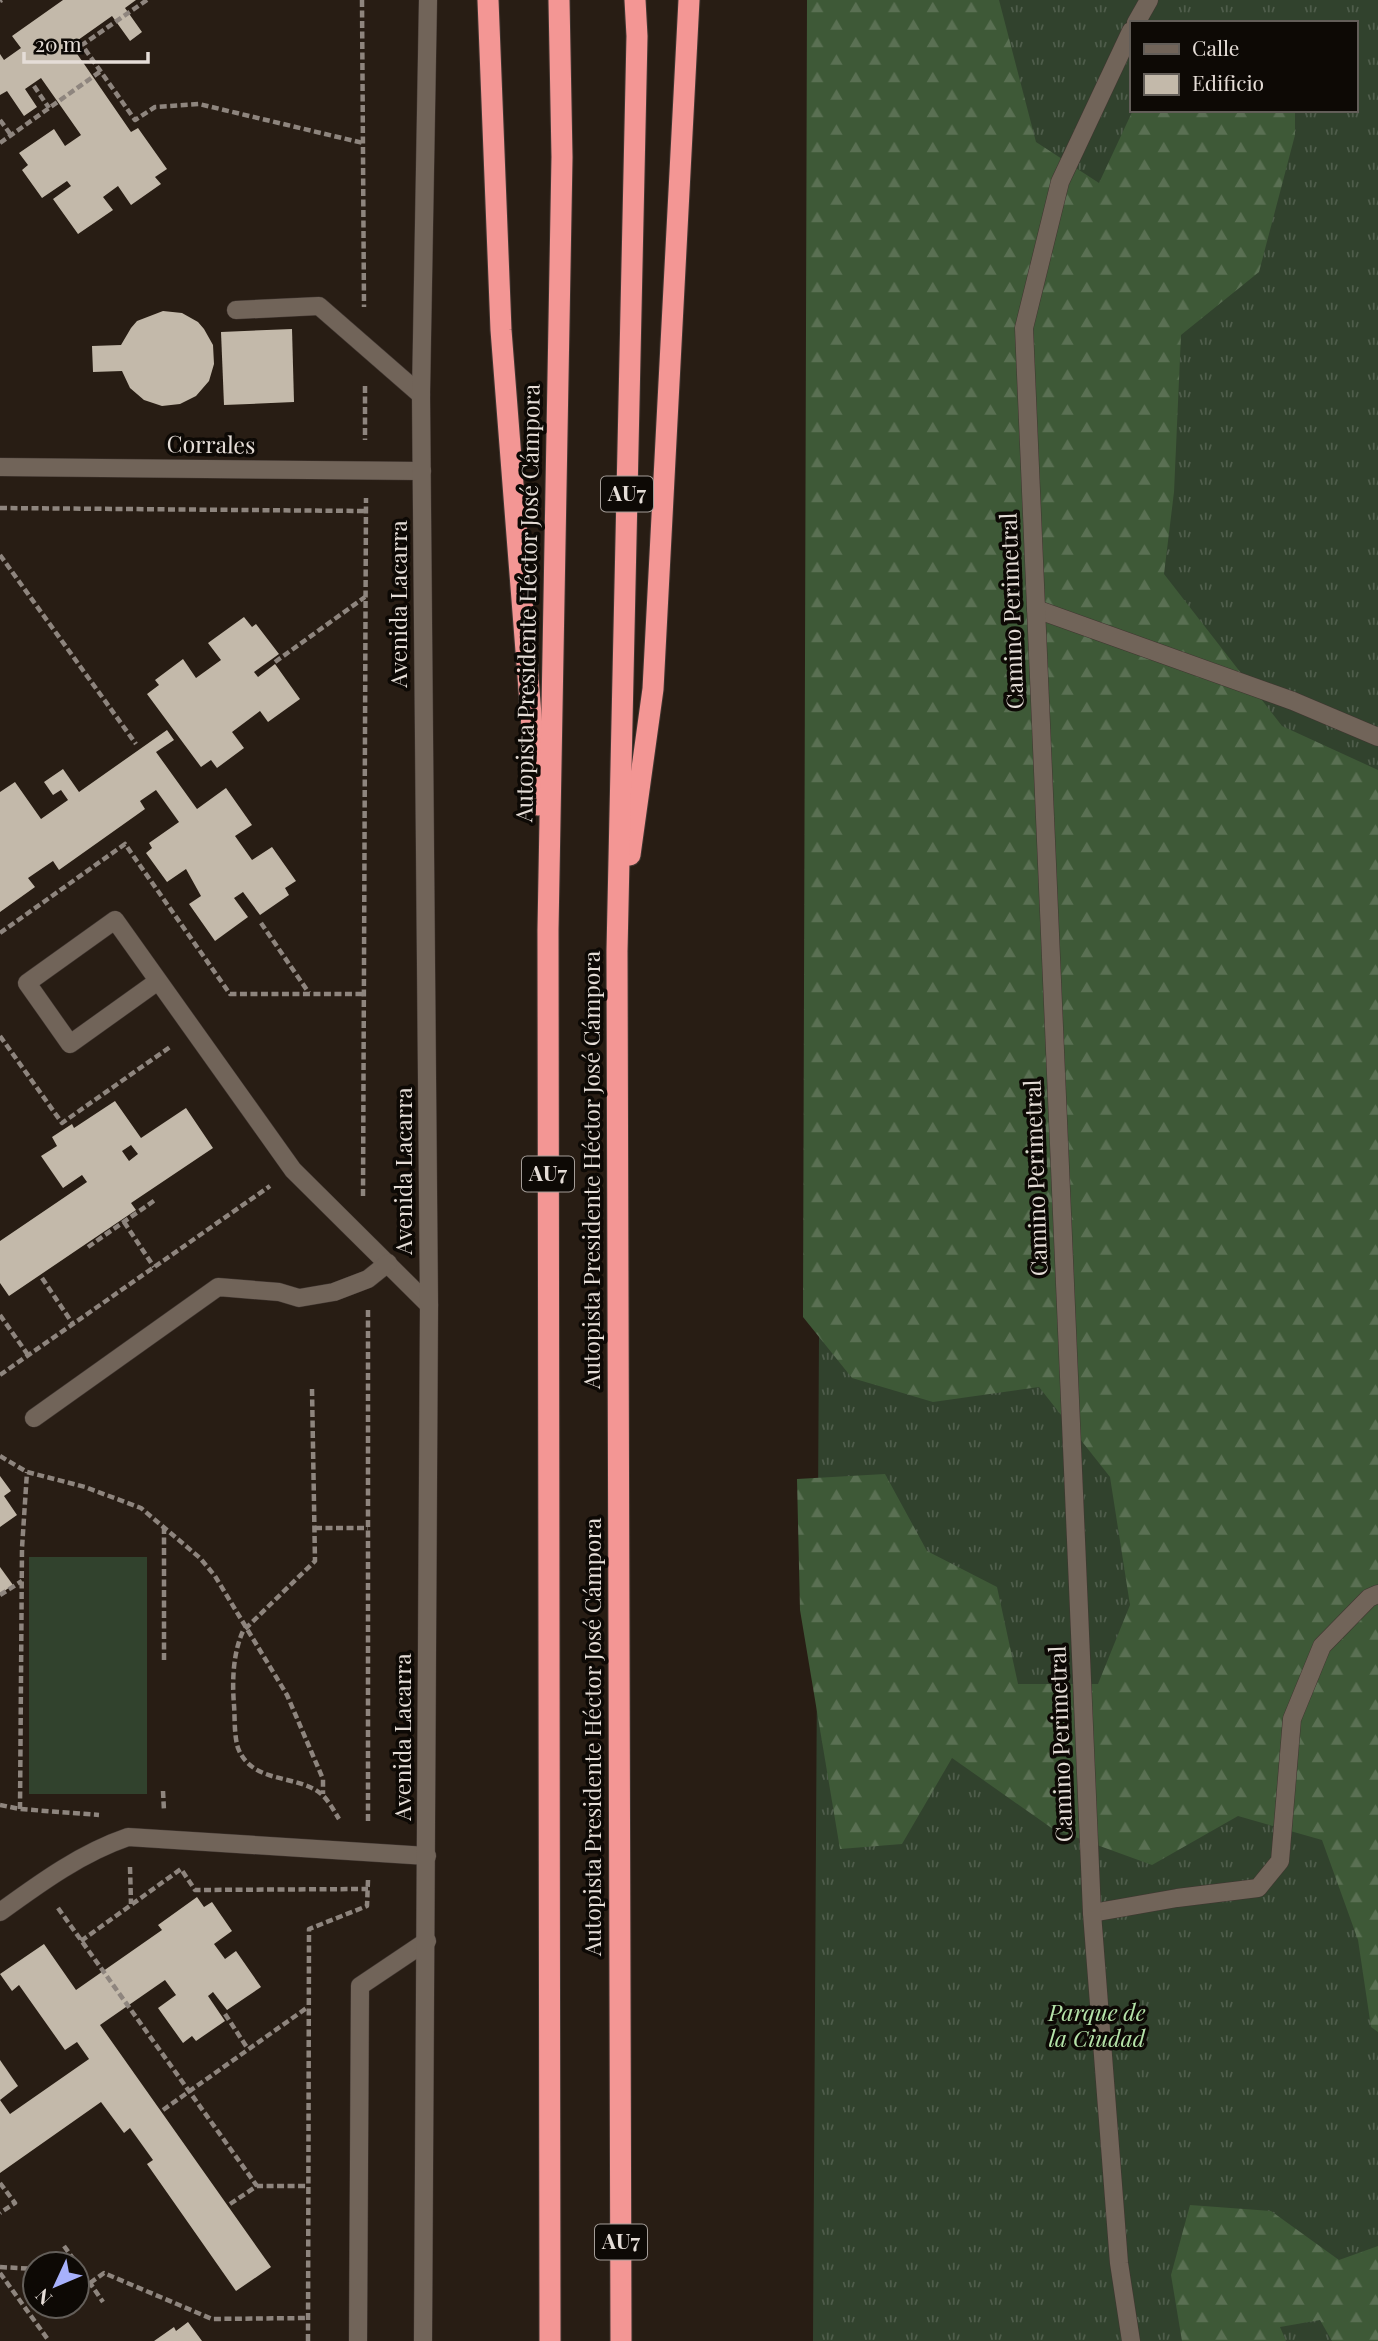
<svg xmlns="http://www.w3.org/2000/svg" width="1378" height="2341" font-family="'Playfair Display',serif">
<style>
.grass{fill:url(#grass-tufts);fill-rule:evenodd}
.forest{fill:url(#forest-firs)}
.pitch{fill:#31422d}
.building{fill:#c3b9aa;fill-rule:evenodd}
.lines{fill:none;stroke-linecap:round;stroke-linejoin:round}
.lane-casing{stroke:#403631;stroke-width:19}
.street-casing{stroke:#403631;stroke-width:19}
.highway-casing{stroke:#403631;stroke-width:23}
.path{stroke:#8e857e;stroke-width:4.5;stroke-dasharray:7 3.5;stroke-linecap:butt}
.lane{stroke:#716459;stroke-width:18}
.street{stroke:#716459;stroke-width:18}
.highway{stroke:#f39694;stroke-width:21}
.labels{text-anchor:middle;stroke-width:7;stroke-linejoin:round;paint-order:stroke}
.shield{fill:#0d0905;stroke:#a49d98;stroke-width:2}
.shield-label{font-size:21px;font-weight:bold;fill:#e5ddd7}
.street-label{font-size:23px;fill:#e5ddd7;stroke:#0d0905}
.park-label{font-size:23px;font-style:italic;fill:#b5e3a9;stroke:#0d0905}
</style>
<defs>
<pattern id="grass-tufts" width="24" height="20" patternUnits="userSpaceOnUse" patternTransform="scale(1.75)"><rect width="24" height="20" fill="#31422d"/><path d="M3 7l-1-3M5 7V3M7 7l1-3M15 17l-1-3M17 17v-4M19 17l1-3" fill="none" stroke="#4f5d4b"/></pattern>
<pattern id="forest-firs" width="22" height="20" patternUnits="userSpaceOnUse" patternTransform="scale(1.75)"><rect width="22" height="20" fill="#3e5937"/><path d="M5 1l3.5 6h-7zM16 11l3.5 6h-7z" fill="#5a7053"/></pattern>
</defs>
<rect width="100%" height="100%" fill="#281d14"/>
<path class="grass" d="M827 0H1378V2341H813ZM1131 23H1355V110H1131Z"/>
<g class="forest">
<polygon points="807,0 999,0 1036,142 1099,183 1133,110 1295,110 1295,135 1259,272 1181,335 1174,492 1164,574 1282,726 1378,770 1378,2032 1371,2027 1358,1940 1322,1840 1238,1816 1152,1865 1053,1829 952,1758 902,1844 840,1849 800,1610 797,1479 885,1474 927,1551 997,1587 1018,1684 1098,1684 1130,1605 1110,1477 1039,1387 933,1402 852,1378 803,1317"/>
<polygon points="1190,2205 1271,2211 1339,2260 1378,2246 1378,2341 1332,2341 1320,2320 1280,2327 1286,2341 1182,2341 1171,2275"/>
</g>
<rect class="pitch" x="29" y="1557" width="118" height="237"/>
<g class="building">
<polygon points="63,0 136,0 125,8 142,32 130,41 112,16 71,45 131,132 138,128 167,169 155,177 161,184 131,205 118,186 103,197 113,210 78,234 53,199 71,186 67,181 42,198 22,170 28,165 19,153 54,129 65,146 81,135 41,78 25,89 37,107 24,116 7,91 0,95 0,54 4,60 21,48 12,36"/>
<polygon points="163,311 182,313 198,322 204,329 213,345 214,364 209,381 196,396 180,404 162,406 144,400 130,388 122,371 93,372 92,346 121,345 131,328 137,321"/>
<polygon points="292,329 294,402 224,405 221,332"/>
<polygon points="244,617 252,627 256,624 279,654 254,672 258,677 275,664 300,699 268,722 260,711 232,732 244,748 217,768 211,760 201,767 147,694 159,685 155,680 183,659 196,678 221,660 208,643"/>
<polygon points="167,730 174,740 156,752 197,809 226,788 252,825 235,836 252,860 272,847 296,881 285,888 289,895 260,915 243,892 234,898 248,917 215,941 189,904 201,896 186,869 167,882 146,853 152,848 149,843 179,822 156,790 140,801 145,809 59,870 53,861 28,878 35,887 0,912 0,792 15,782 41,819 68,800 61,790 53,795 44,782 63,769 79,792"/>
<path d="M115 1101 141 1138 186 1108 213 1148 131 1203 136 1210 9 1296 0 1283V1241L87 1182 82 1175 63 1188 41 1156 57 1146 52 1137 72 1124 74 1128ZM131 1145 138 1154 129 1161 122 1151Z"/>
<polygon points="0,1476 11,1491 4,1496 17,1515 0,1527"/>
<polygon points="0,1567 13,1585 0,1594"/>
<polygon points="197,1897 204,1907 212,1902 232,1931 214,1944 225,1959 236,1951 261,1987 227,2010 213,1992 208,1996 225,2021 196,2041 192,2036 183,2043 158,2008 176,1995 165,1980 100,2025 271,2267 236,2291 147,2164 153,2160 130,2128 124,2133 101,2102 0,2173 0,2100 10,2114 89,2059 77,2042 65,2050 19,1985 12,1991 0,1974 44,1944 76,1990 162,1930 158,1925"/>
<polygon points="0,2060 18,2086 0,2100"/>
<polygon points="188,2322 202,2341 154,2341 174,2327 176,2331"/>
</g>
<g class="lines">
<defs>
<g id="lane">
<polyline points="236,310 319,306 421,395"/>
<polyline points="158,981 70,1044 27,983 115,920 293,1170 429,1305"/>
<polyline points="34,1418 218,1287 279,1292 299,1298 334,1292 368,1279 388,1263"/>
<path d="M0 1912C40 1883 81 1853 128 1837L427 1856"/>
<polyline points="358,2341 360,1986 427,1941"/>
</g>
<g id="street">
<polyline points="1136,23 1149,0"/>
<polyline points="0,467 422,471"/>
<polyline points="1036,609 1293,701 1378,737"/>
<polyline points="1092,1913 1177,1898 1258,1888 1280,1861 1292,1719 1322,1646 1369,1598 1378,1594"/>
<polyline points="423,2341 429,1305 421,395 428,0"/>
<polyline points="1131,2341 1119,2263 1092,1913 1024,328 1060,182 1131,31"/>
</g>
<g id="highway">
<polyline points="488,0 501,330 538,805"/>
<polyline points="630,855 653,689 689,0"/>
<polyline points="550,2341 548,930 562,157 559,0"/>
<polyline points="621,2341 617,951 637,36 635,0"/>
</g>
</defs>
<use href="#lane" class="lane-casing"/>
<use href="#street" class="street-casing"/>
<use href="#highway" class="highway-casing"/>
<g class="path">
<polyline points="147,0 82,45 135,120 155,107 199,104 363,143"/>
<polyline points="362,0 364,307"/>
<polyline points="0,1 2,0"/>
<polyline points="34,86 49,108"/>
<polyline points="0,120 11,135"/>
<polyline points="0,143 101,71"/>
<polyline points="365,386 365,440"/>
<polyline points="0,508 366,511"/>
<polyline points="0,555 136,744"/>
<polyline points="275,662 365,597"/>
<polyline points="261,923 309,993"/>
<polyline points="0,933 125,844 230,994 364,994"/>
<polyline points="0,1036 62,1123 170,1047"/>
<polyline points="363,1196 366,498"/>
<polyline points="124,1222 154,1267"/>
<polyline points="88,1247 155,1200"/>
<polyline points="42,1278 73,1324"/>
<polyline points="368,1310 368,1822"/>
<polyline points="0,1315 28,1355"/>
<polyline points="0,1375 270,1186"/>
<path d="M312 1389 315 1561 243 1631C233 1653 232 1681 234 1705 235 1719 234 1735 238 1748 252 1784 295 1774 320 1793 328 1799 334 1811 339 1819"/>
<polyline points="0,1456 27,1472 85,1487 141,1508 200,1558 215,1576 287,1695 323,1779 323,1794"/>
<polyline points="164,1527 164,1661"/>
<polyline points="315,1528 368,1528"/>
<polyline points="0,1595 22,1581"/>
<polyline points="163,1791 164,1811"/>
<polyline points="0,1805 20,1809 99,1815"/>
<polyline points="20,1809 22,1548 27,1472"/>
<polyline points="130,1867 131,1904"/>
<polyline points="58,1908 257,2186"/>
<polyline points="81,1941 181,1869 195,1890 368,1889"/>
<polyline points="225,2014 248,2049"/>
<polyline points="163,2110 308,2007"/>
<polyline points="0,2183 15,2203 0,2213"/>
<polyline points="230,2204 257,2186 308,2186"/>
<polyline points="64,2246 77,2264"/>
<polyline points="77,2264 103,2302"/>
<polyline points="0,2267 35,2269"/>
<polyline points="0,2273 49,2341"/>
<polyline points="90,2283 104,2273 212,2319 308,2318"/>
<polyline points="308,2341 309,1929 367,1906 368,1880"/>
</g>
<use href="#lane" class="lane"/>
<use href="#street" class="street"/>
<use href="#highway" class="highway"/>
</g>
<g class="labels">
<g class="shield">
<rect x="601" y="476.5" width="52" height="35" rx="5"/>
<rect x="522" y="1156.5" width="52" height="35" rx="5"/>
<rect x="595" y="2224.5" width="52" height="35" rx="5"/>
</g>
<g class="shield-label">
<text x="627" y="501">AU7</text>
<text x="548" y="1181">AU7</text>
<text x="621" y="2249">AU7</text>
</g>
<g class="street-label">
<text transform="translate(211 445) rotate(1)" y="8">Corrales</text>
<text transform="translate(528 603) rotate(-89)" y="8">Autopista Presidente Héctor José Cámpora</text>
<text transform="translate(399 604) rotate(-90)" y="8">Avenida Lacarra</text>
<text transform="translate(1012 611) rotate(-92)" y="8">Camino Perimetral</text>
<text transform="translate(592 1170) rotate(-90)" y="8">Autopista Presidente Héctor José Cámpora</text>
<text transform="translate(404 1171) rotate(-90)" y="8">Avenida Lacarra</text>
<text transform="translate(1036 1178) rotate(-92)" y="8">Camino Perimetral</text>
<text transform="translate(403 1737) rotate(-90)" y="8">Avenida Lacarra</text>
<text transform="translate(593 1737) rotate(-90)" y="8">Autopista Presidente Héctor José Cámpora</text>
<text transform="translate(1061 1744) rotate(-92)" y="8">Camino Perimetral</text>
</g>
<g class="park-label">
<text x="1097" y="2021">Parque de<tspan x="1097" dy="26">la Ciudad</tspan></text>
</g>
</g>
<rect x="1130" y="21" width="228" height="91" fill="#0d0905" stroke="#635e59" stroke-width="2"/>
<rect x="1144" y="44" width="35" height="10" fill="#716459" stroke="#635e59" stroke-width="2"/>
<text x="1192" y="56" font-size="21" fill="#e5ddd7">Calle</text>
<rect x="1144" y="74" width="35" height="21" fill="#c3b9aa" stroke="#635e59" stroke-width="2"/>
<text x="1192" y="91" font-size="21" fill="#e5ddd7">Edificio</text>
<g transform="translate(56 2285) rotate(226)"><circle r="33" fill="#0d0905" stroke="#635e59" stroke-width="2"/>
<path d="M0-5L12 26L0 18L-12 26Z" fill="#a7b1fc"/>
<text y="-10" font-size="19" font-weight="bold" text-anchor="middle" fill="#e5ddd7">N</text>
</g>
<path d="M24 52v10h124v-10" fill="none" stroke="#e5ddd7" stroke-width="3.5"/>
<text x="35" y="52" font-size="21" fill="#e5ddd7" stroke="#0d0905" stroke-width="5" paint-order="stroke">20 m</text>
</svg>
